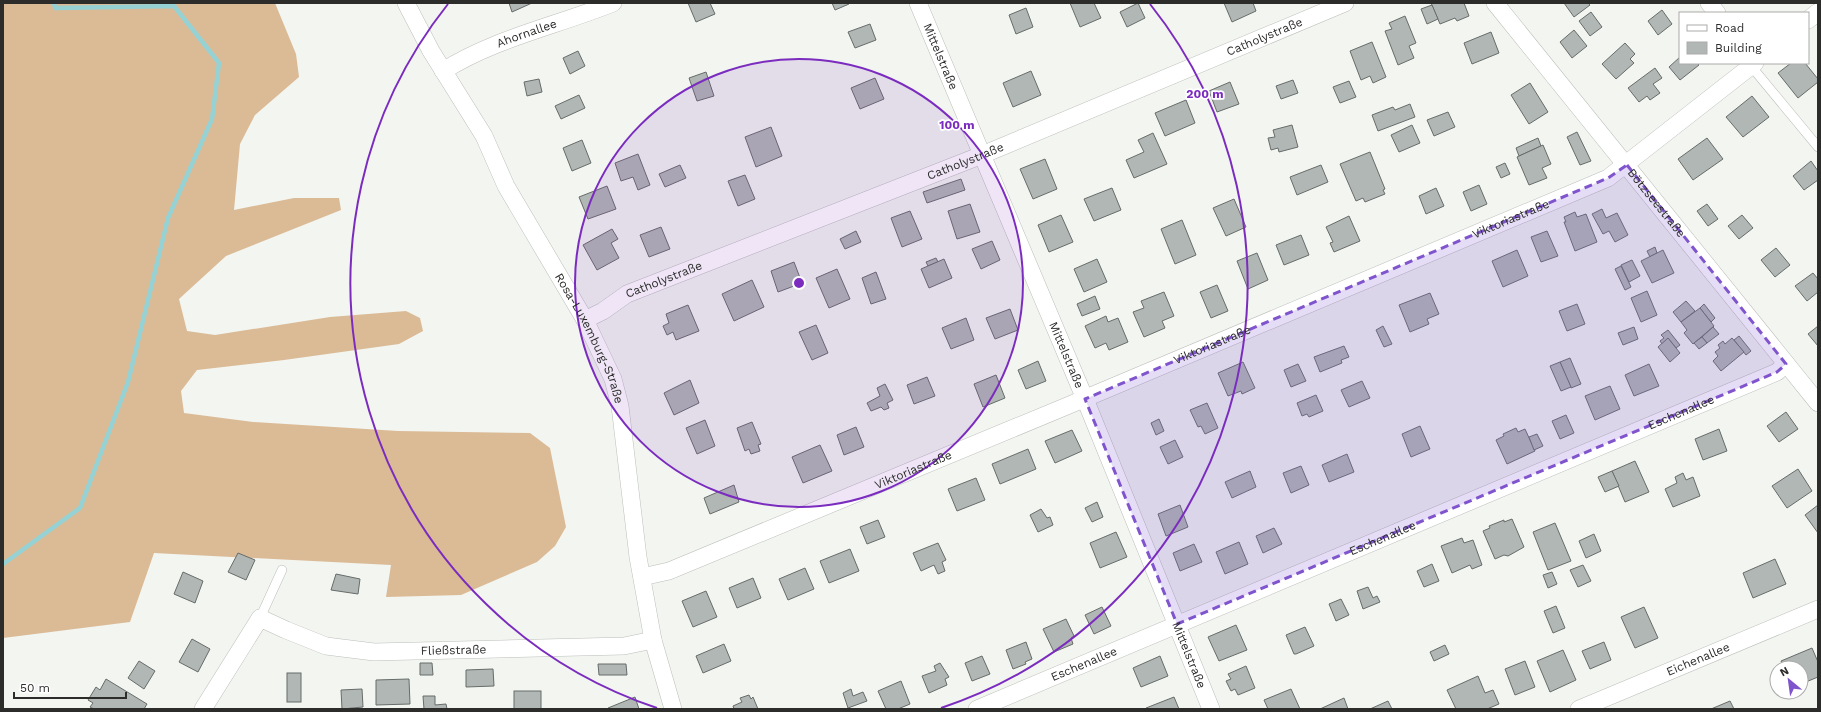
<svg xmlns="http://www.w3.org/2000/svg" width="1821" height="712" font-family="'Work Sans',sans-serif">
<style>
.forest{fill:#dbba96}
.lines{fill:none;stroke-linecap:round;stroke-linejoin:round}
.stream{stroke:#96d2d4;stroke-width:4.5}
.building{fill:#b1b7b4;stroke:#676c6a}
.service-casing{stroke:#bcbfba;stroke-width:10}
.minor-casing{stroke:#bcbfba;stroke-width:18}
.service{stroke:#fff;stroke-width:9}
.minor{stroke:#fff;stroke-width:17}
.marked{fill:#7f54cd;fill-opacity:0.2;stroke:#7f54cd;stroke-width:3;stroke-dasharray:8 5;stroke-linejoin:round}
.ring{fill:none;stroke:#7b2cbf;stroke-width:2}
.labels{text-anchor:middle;stroke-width:3.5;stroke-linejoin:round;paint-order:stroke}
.street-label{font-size:12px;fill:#2c2d2b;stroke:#fff}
.centre{fill:#7b2cbf;stroke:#fff;stroke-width:2}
.ring-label{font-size:12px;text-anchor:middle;font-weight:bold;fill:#7b2cbf;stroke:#fff;stroke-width:3.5;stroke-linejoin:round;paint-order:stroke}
</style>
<rect width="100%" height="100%" fill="#f2f5f0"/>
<polygon class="forest" points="3,3 275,3 296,54 299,77 255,115 240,144 234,210 294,198 339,198 341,210 226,256 179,299 187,331 215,335 330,317 406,311 420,318 423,331 399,344 284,360 197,370 181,391 184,413 253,422 398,431 530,433 550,448 566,527 555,546 537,562 461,595 386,597 391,565 154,553 130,622 3,638"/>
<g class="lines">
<polyline class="stream" points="3,564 80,508 128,382 168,218 212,119 219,63 174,6 55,8 54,3"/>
</g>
<g class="building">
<polygon points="509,3 532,3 512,12"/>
<polygon points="688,3 710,3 715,14 696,22"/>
<polygon points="832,3 848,3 849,4 835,10"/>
<polygon points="1070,3 1094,3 1101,18 1080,27"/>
<polygon points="1138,3 1145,18 1127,27 1120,12"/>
<polygon points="1224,3 1253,3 1256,11 1232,22"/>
<polygon points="1431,3 1464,3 1469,16 1457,21 1455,18 1440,24"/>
<polygon points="1564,3 1588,3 1590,5 1574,17"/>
<polygon points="1432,5 1438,19 1427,24 1421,9"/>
<polygon points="1026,8 1033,27 1016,34 1009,15"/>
<polygon points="1662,10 1672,24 1658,35 1648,21"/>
<polygon points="1591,12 1602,27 1590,36 1579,21"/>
<polygon points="1405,16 1416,43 1409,46 1414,58 1398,65 1385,31 1392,29 1389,23"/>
<polygon points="870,24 876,40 855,48 848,32"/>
<polygon points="1574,30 1587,46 1572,58 1560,42"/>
<polygon points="1491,32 1499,53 1472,64 1464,43"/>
<polygon points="1372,42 1386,77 1373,83 1370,76 1361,80 1350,51"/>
<polygon points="1625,43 1635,54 1630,59 1634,63 1616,79 1602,64"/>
<polygon points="578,51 585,66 570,74 563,58"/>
<polygon points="1680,57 1680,63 1697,63 1699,65 1680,80 1669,67"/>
<polygon points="1791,63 1805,63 1818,79 1818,82 1798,98 1778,73"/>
<polygon points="1655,68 1662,78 1653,84 1660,93 1650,100 1647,96 1639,102 1628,88"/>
<polygon points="1031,71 1041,95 1013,107 1003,83"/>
<polygon points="706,72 714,96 697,101 689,78"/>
<polygon points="875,78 884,99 860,109 851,88"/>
<polygon points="539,79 542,92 527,96 524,82"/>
<polygon points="1293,80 1298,93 1281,99 1276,86"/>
<polygon points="1349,81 1356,97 1340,103 1333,87"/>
<polygon points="1230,82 1239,104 1217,112 1209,91"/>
<polygon points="1530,83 1548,112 1529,124 1511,95"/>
<polygon points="579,95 585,108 561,119 555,106"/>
<polygon points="1752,96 1769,117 1743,137 1726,117"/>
<polygon points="1186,100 1195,123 1165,136 1155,113"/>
<polygon points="1410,104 1415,117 1378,131 1372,115 1393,107 1395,110"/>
<polygon points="1448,112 1455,127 1434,136 1427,120"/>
<polygon points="1292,125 1298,147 1279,152 1278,148 1271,150 1268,138 1275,137 1273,130"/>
<polygon points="1412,125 1420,143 1399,152 1391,135"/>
<polygon points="771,127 782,156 756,167 745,137"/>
<polygon points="1577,132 1591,161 1580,165 1567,137"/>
<polygon points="1153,133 1167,164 1134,178 1126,160 1144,152 1138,140"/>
<polygon points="1538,138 1541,146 1519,156 1516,148"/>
<polygon points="1707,138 1723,159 1693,180 1678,159"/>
<polygon points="582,140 591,163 572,171 563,148"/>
<polygon points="1543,145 1551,164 1542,168 1547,178 1529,185 1517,157"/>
<polygon points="1370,152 1385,189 1383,190 1385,194 1365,202 1363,198 1356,201 1340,164"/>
<polygon points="638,154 650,185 638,190 633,177 621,181 615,163"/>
<polygon points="1045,159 1057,189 1033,199 1020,169"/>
<polygon points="1811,161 1818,171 1818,180 1804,190 1793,176"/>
<polygon points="1505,163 1510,174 1501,178 1496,167"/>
<polygon points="680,165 686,178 665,187 659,174"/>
<polygon points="1321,165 1328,182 1297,195 1290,177"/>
<polygon points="745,175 755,199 738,206 728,181"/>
<polygon points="961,179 965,190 927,203 923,192"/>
<polygon points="1479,185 1487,204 1471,211 1463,192"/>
<polygon points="607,186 616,209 588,219 579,197"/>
<polygon points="1112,188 1121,210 1094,221 1084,199"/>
<polygon points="1436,188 1444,206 1426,214 1419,196"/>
<polygon points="1234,199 1246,227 1226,236 1213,208"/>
<polygon points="970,204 980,232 957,239 948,211"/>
<polygon points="1707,204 1718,219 1708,226 1697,211"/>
<polygon points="1602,209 1606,218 1617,213 1628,235 1615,242 1609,231 1603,234 1592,214"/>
<polygon points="910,211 922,239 902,247 891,218"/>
<polygon points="1575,212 1577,217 1586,214 1597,242 1575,251 1564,222 1566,222 1564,217"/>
<polygon points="1061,215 1073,242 1049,252 1038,225"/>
<polygon points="1742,215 1753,228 1739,239 1728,226"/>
<polygon points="1349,216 1360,241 1334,252 1330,243 1333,242 1326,227"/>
<polygon points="1182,220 1196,255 1175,264 1161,229"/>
<polygon points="661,227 670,249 649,257 640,235"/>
<polygon points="612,229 618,239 611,243 619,258 597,270 583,245"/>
<polygon points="856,231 861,242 845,249 840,239"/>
<polygon points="1547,231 1558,256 1541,262 1531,237"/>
<polygon points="1301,235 1309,255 1284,265 1276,245"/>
<polygon points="992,241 1000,260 981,269 972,249"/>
<polygon points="1655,247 1657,253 1650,257 1647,251"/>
<polygon points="1776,248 1790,265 1775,277 1761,260"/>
<polygon points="1517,250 1528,276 1503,287 1492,261"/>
<polygon points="1663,250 1674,273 1652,283 1641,261"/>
<polygon points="1257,253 1268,280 1248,289 1237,261"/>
<polygon points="936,258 938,262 928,266 926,262"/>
<polygon points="944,259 952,278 929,288 921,269"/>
<polygon points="1097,259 1107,282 1084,292 1074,269"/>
<polygon points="1632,260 1640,276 1629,282 1621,265"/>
<polygon points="794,262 802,283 778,292 771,271"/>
<polygon points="1621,266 1631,287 1625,290 1615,269"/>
<polygon points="837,269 850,299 829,308 816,278"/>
<polygon points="876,272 886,299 871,304 862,278"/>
<polygon points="1813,273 1818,279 1818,292 1807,301 1795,286"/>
<polygon points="752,280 764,307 734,321 722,294"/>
<polygon points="1217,285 1228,311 1211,318 1200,292"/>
<polygon points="1647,291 1657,315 1641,322 1631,298"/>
<polygon points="1164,292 1174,316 1162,321 1165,328 1144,337 1133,312 1144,308 1141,301"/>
<polygon points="1430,293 1439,314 1427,319 1429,324 1410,332 1399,305"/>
<polygon points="1095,296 1100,309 1082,316 1077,304"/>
<polygon points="1686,301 1695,311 1681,322 1673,312"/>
<polygon points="1577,304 1585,324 1567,331 1559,311"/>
<polygon points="1704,304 1715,318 1711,322 1700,308"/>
<polygon points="688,305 699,331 676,340 673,332 667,335 663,326 669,323 666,314"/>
<polygon points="1700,308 1714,326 1693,344 1684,333 1687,330 1681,322"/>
<polygon points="1010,309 1018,330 995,339 986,318"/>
<polygon points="1106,316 1108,322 1118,318 1128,342 1109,350 1106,343 1095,348 1085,326"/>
<polygon points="966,318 974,340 951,349 942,328"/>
<polygon points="816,325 828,353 812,360 799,332"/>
<polygon points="1383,326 1392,344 1384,347 1376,330"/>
<polygon points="1818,326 1818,346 1808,334"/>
<polygon points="1634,327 1638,339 1623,345 1618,333"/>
<polygon points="1713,327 1719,334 1707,343 1702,337"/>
<polygon points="1668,330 1680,345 1676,348 1668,338 1662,344 1660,341 1664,338 1661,335"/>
<polygon points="1739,336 1751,351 1746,355 1734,340"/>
<polygon points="1702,337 1707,343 1699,349 1694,343"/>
<polygon points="1668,338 1680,353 1670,362 1658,347"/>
<polygon points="1732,338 1744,352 1721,371 1713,361 1718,356 1715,352 1720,348 1718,345 1723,341 1725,344"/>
<polygon points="1344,346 1349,357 1341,360 1342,363 1320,372 1314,357"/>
<polygon points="1570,358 1581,384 1571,388 1560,362"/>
<polygon points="1038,361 1046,381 1026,389 1018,370"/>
<polygon points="1243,362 1255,388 1242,394 1241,391 1228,396 1218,373"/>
<polygon points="1560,362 1571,387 1561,391 1550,366"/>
<polygon points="1298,364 1306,381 1291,387 1284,370"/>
<polygon points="1649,364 1659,386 1634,396 1625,375"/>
<polygon points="996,375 1005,398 983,407 974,384"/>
<polygon points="927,377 935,396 914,404 907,385"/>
<polygon points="690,380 699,403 674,415 664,393"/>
<polygon points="1362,381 1370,398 1349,407 1341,390"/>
<polygon points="885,384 893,400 887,403 889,408 884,410 881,407 871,411 867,403 880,396 877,388"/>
<polygon points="1610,386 1620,409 1595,420 1585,396"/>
<polygon points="1316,395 1323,411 1309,417 1307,414 1302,416 1297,403"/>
<polygon points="1207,403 1218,428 1205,434 1201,426 1198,427 1190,410"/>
<polygon points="1786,412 1798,429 1779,442 1767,426"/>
<polygon points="1566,415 1574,433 1560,439 1552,421"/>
<polygon points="1159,419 1164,431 1156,435 1151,423"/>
<polygon points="705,420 715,446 697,454 686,428"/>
<polygon points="752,422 761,444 758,445 760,451 751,454 749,449 745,451 737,428"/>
<polygon points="1420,426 1430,449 1411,457 1402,434"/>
<polygon points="856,427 864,447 844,455 837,435"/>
<polygon points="1516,428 1518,432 1525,429 1535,451 1507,464 1496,440 1504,436 1503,434"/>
<polygon points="1719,429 1727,451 1703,460 1695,439"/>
<polygon points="1072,430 1082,451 1055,463 1045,441"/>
<polygon points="1537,434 1543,446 1534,450 1529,437"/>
<polygon points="1175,440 1183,457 1168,464 1160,447"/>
<polygon points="820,445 832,471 803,483 792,457"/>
<polygon points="1028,449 1036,469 1000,484 992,464"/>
<polygon points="1347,454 1354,472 1329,482 1322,465"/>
<polygon points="1635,461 1649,492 1625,502 1612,471"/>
<polygon points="1301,466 1309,485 1291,493 1283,473"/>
<polygon points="1798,469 1812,491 1787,508 1772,486"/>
<polygon points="1250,471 1256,487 1232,498 1225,482"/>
<polygon points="1612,471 1619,486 1605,492 1598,477"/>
<polygon points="1683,473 1686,480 1693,477 1700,496 1673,507 1665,489 1677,483 1675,477"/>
<polygon points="976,478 985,500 957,511 948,489"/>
<polygon points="734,485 739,502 710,514 704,498"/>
<polygon points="1097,502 1103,517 1092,522 1085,508"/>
<polygon points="1180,505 1188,527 1166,536 1158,514"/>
<polygon points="1818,505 1818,533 1805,515"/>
<polygon points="1041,509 1047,518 1050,517 1053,525 1038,532 1030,515"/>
<polygon points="1512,519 1524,547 1508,556 1504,555 1495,559 1483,531 1490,528 1489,526 1504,520 1504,522"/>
<polygon points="878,520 885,537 867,544 860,527"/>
<polygon points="1555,523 1571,561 1548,570 1533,532"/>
<polygon points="1274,528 1282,544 1263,553 1256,536"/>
<polygon points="1116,532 1127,557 1100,568 1090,543"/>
<polygon points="1594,534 1601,551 1586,558 1579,541"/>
<polygon points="1462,538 1464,543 1473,540 1482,565 1472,569 1470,565 1452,573 1441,546"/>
<polygon points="1239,542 1248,564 1225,574 1216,552"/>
<polygon points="938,543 946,560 942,562 945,571 938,574 934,565 921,571 913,553"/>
<polygon points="1194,544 1202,562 1180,571 1173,553"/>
<polygon points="850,549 859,571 829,583 820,561"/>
<polygon points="238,553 255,560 246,580 228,572"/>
<polygon points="1775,559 1786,584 1753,598 1743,573"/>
<polygon points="1432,564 1439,581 1424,587 1417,571"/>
<polygon points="1583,565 1591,581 1578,587 1570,570"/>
<polygon points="805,568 814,589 788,600 779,579"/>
<polygon points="183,572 203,581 195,603 174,594"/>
<polygon points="1552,572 1557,584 1548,588 1543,575"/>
<polygon points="336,574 360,579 358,594 331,590"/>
<polygon points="753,578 761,598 737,608 729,588"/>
<polygon points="1368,587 1373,598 1377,596 1380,602 1363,609 1357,591"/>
<polygon points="706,591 717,617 693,627 682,601"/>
<polygon points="1341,599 1349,615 1336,621 1329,604"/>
<polygon points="1556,606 1565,628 1553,633 1544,611"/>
<polygon points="1102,607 1111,626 1094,634 1085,615"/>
<polygon points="1644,607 1658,638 1635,648 1621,617"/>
<polygon points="1066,619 1074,636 1071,638 1073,644 1054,652 1043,629"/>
<polygon points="1236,625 1247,650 1219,661 1208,637"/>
<polygon points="1305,627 1314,646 1296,654 1294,654 1286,635"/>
<polygon points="192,639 210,649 198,672 179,662"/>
<polygon points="1026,642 1032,659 1025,662 1026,664 1013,669 1006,650"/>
<polygon points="1604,642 1611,660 1590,669 1582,651"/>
<polygon points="724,644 731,661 703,673 696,656"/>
<polygon points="1445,645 1449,654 1434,661 1430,652"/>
<polygon points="1812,648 1818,662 1818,677 1801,684 1801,668 1784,668 1781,661"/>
<polygon points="1563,650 1576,680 1550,692 1537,661"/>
<polygon points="982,656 990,674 972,681 965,663"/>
<polygon points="1160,656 1168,676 1141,687 1133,668"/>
<polygon points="139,661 155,671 144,689 128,678"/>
<polygon points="1525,661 1535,687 1515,695 1505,669"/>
<polygon points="420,663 432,663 433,675 420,675"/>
<polygon points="940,663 949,677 945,679 947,685 929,693 922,676 936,671 934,666"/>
<polygon points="598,664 626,664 627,675 599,675"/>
<polygon points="1246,666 1255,688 1238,695 1235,689 1231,691 1226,681 1231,679 1228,674"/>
<polygon points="493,669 494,686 466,687 466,670"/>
<rect x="287" y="673" width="14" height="29"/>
<polygon points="1478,676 1485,693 1493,690 1499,704 1487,709 1456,709 1447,690"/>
<polygon points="106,679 147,704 144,709 94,709 90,707 93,703 88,700 96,687 100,690"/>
<polygon points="409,679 410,704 376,705 376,680"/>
<polygon points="901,681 910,704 898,709 886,709 878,691"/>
<polygon points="362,689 363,707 342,709 341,690"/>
<polygon points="851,689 853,696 863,692 867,701 848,708 843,693"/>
<polygon points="1291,689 1300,709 1268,709 1264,700"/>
<rect x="514" y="691" width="27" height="18"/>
<polygon points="749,695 751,699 753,697 758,709 734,709 733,706 742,702 740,698"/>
<polygon points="423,696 435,696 435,705 446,704 447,709 424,709"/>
<polygon points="635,697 639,709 609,709 608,708"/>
<polygon points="1174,697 1179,709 1147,709 1146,708"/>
<polygon points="1344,698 1348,709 1320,709"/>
<polygon points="1388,701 1392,709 1370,709"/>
<polygon points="1730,701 1734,709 1711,709"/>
</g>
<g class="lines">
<defs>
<g id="service">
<polyline points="1751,66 1818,147"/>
<polyline points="260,618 282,570"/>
</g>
<g id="minor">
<path id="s1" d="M406 3 431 51 484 136 506 186 585 320 613 379 620 406 638 557 653 640 673 709"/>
<path id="s2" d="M918 3 1085 399 1211 709"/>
<path id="s3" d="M1495 3 1818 403"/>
<polyline points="1709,3 1717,13"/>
<polyline points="1808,20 1818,12"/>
<path id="s4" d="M443 71C495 38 556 26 613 3"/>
<path id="s5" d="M585 320 603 311 627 294 982 155 1345 3"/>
<path id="s6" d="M642 577 669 571 1067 406 1608 178 1755 63"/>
<path id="s7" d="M203 709 260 618 286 630 326 646 374 652 624 646 653 640"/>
<path id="s8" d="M977 709 1777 372 1786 364"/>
<path id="s9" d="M1579 709 1818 609"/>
</g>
</defs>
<use href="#service" class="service-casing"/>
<use href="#minor" class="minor-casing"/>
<use href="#service" class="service"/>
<use href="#minor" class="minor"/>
</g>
<path class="marked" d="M1627 165 1786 364 1777 372 1177 624 1085 399 1608 178Z"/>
<circle cx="799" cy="283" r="224" fill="#7b2cbf" fill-opacity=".12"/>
<g class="ring">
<circle cx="799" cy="283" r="224"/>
<path d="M657 708A448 448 0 0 1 448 4M1150 4A448 448 0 0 1 941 708"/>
</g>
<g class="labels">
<g class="street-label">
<text dy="4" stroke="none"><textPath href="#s4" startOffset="92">Ahornallee</textPath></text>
<text dy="4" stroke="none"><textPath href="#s5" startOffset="737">Catholystraße</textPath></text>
<text dy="4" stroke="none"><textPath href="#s2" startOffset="58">Mittelstraße</textPath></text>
<text dy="4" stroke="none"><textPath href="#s5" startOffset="413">Catholystraße</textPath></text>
<text dy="4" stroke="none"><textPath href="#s3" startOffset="257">Bötzseestraße</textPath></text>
<text dy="4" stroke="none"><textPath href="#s6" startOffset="940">Viktoriastraße</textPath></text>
<text dy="4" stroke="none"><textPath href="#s5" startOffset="89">Catholystraße</textPath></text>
<text dy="4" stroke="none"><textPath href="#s1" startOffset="383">Rosa-Luxemburg-Straße</textPath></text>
<text dy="4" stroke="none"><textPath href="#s6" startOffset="616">Viktoriastraße</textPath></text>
<text dy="4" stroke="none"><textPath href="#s2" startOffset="382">Mittelstraße</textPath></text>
<text dy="4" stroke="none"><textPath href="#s8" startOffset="764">Eschenallee</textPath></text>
<text dy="4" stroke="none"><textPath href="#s6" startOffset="292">Viktoriastraße</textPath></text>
<text dy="4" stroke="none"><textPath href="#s8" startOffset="440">Eschenallee</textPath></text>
<text dy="4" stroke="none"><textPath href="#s7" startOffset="307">Fließstraße</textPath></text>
<text dy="4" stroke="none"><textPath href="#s2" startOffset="706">Mittelstraße</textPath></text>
<text dy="4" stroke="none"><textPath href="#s9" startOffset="129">Eichenallee</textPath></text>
<text dy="4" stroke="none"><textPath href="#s8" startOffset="116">Eschenallee</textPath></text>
</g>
</g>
<circle cx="799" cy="283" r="6" class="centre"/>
<g class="ring-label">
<text x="1205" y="98">200 m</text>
<text x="957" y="129">100 m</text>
</g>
<rect width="1821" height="712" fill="none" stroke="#2c2d2b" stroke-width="8"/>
<rect x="1679" y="12" width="130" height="52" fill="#ffffff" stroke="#ababaa"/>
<rect x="1687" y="25" width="20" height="6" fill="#ffffff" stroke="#ababaa"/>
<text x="1715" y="32" font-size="12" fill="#2c2d2b">Road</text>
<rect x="1687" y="42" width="20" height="12" fill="#b1b7b4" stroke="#ababaa"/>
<text x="1715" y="52" font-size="12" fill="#2c2d2b">Building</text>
<g transform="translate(1789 680) rotate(331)"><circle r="19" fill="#ffffff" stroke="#ababaa"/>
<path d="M0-3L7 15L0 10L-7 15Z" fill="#7f54cd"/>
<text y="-6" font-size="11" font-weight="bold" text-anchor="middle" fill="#2c2d2b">N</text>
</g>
<path d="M14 692v6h112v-6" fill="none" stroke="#2c2d2b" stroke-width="2"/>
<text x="20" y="692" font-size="12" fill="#2c2d2b" stroke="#ffffff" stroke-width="3" paint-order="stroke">50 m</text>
</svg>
